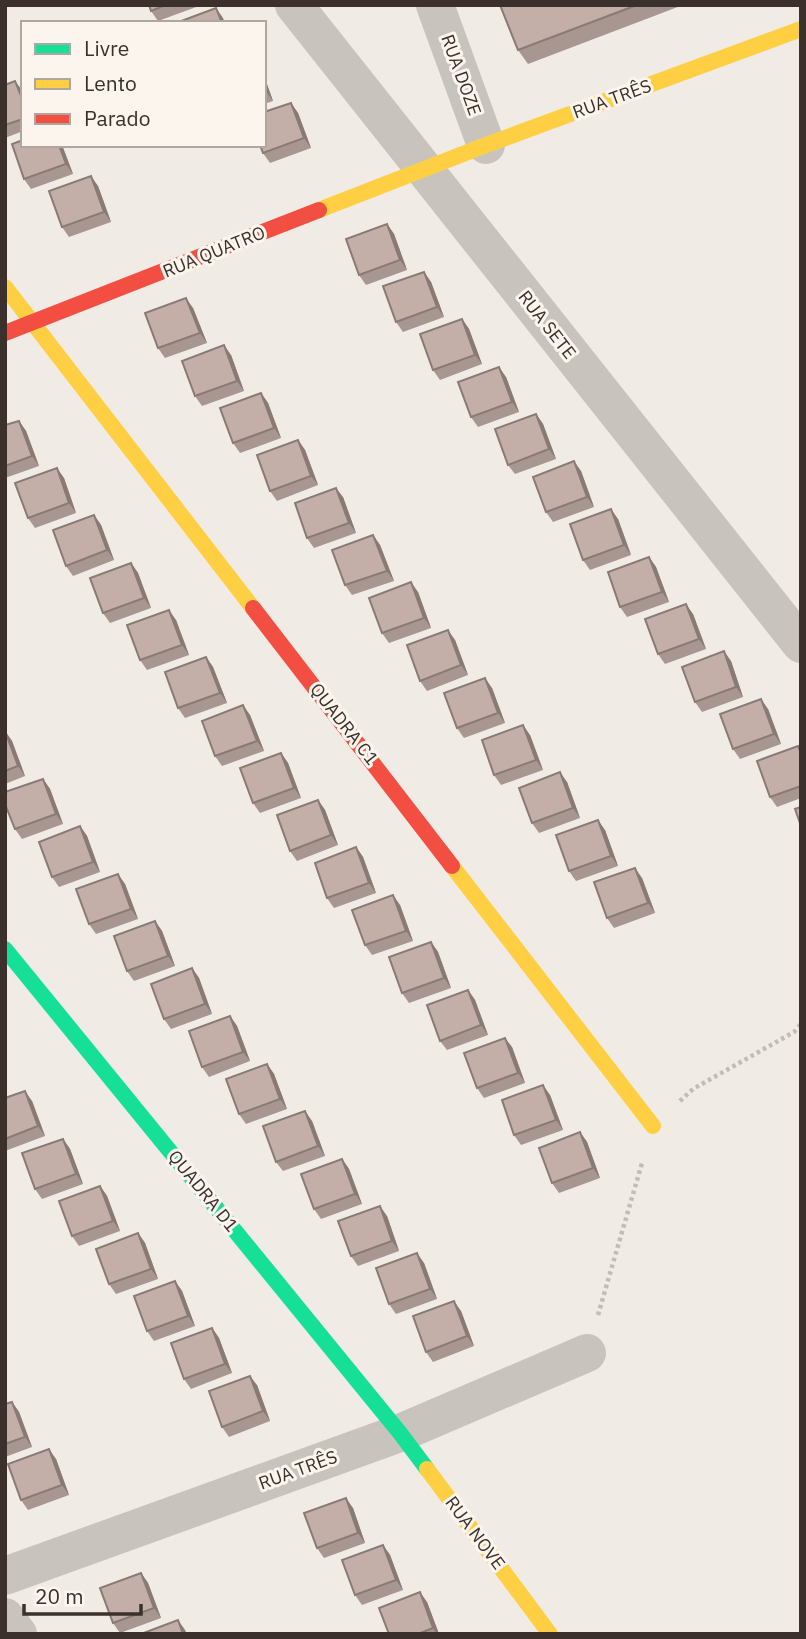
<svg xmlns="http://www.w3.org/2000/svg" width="806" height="1639" font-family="'IBM Plex Sans',sans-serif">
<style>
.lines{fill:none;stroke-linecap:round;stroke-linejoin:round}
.path{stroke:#c2bbb6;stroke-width:4.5;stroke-dasharray:3.5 3.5;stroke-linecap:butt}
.street{stroke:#c9c3be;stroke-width:38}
.fast{stroke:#16e098;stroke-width:16}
.slow{stroke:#ffcf43;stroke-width:16}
.jam{stroke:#f24e42;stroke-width:16}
.wall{fill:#a89690}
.shaded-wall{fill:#887a75}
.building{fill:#c3afa7;stroke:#887a75;stroke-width:2}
.labels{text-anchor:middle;stroke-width:6;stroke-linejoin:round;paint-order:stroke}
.street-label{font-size:18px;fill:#3b302b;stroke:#fbf5ee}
</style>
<rect width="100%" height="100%" fill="#f0ebe5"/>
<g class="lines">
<g class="path">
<polyline points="680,1101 693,1089 794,1032 801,1024"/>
<polyline points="598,1315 642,1163"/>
</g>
<g class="street">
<polyline points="294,5 801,644"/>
<polyline points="435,5 486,145"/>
<polyline points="5,1576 400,1433 587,1353"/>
<polyline points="5,1617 18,1634"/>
</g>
<polyline class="fast" points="5,949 400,1433 427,1469"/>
<g class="slow">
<polyline points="319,210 486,145 801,29"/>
<polyline points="5,287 253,608"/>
<polyline points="452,866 653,1126"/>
<polyline points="427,1469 550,1634"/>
</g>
<g class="jam">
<polyline points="5,333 319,210"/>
<polyline points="253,608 452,866"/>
</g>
</g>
<g class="wall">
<polygon points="149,5 199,5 199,6 158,21 151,11"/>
<polygon points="500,5 683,5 528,64 518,50"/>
<polygon points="264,76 273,101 264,104"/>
<polygon points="15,81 23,92 23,131 5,138 5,85"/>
<polygon points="291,103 298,113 311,148 270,163 263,153"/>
<polygon points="23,145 62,145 73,174 31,189 24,179"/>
<polygon points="98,186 111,222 69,237 62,227"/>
<polygon points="387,224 394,234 407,270 366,285 359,275"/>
<polygon points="424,272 431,282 444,317 403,332 396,322"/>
<polygon points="193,308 207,343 165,358 158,348"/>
<polygon points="462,319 469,329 482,364 440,380 433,370"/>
<polygon points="231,355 244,391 202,406 195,396"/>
<polygon points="506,377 519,412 478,427 471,417"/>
<polygon points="261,393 268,403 281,438 240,453 233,443"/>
<polygon points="536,414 543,424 556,459 515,474 508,465"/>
<polygon points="19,421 26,431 39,466 5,478 5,425"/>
<polygon points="298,440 305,450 318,485 277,501 270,491"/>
<polygon points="581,471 594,507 553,522 546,512"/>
<polygon points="64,478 76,513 35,528 28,518"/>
<polygon points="343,497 356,533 314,548 307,538"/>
<polygon points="94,515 101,525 114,560 73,576 66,566"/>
<polygon points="618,519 631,555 590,570 583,560"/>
<polygon points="373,535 380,545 394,581 352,595 345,585"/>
<polygon points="649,557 656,567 669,602 627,617 620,607"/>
<polygon points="131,563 138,573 151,608 110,623 103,613"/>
<polygon points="418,592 431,628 389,643 382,633"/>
<polygon points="693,614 706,649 665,664 658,654"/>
<polygon points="176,620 189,655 147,670 140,660"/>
<polygon points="455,640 468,675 427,691 420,681"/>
<polygon points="206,657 213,667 227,703 185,718 178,708"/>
<polygon points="731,661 743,697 702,712 695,702"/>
<polygon points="492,688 505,723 464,738 457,728"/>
<polygon points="768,709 781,744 740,759 733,749"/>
<polygon points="250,715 264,751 222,766 215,756"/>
<polygon points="5,731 12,741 25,776 5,784"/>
<polygon points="530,735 543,770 501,785 494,775"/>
<polygon points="798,746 801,750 801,798 777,807 770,797"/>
<polygon points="281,753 288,763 301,798 260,813 253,803"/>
<polygon points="43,779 50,789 63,824 22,839 15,829"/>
<polygon points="567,782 580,818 539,833 532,823"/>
<polygon points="318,800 325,810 338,845 297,861 290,851"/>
<polygon points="80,826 87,836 100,872 59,887 52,877"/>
<polygon points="605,830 618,866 576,881 569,871"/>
<polygon points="356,847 363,857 376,893 334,908 327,898"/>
<polygon points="642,878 655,913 614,928 607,918"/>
<polygon points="125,884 138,919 96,934 89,924"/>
<polygon points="400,905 413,941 372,955 365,945"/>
<polygon points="155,921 162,931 175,966 134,981 127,971"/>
<polygon points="431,942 438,952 451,988 409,1003 402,993"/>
<polygon points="192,968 199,978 212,1014 171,1029 164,1019"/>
<polygon points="468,990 475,1000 488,1035 447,1050 440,1041"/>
<polygon points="230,1016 237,1026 250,1061 209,1077 202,1067"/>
<polygon points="512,1047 525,1083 484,1098 477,1088"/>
<polygon points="267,1064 274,1074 287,1109 246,1124 239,1114"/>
<polygon points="550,1095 563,1130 521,1145 514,1135"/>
<polygon points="5,1098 32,1101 45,1136 5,1151"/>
<polygon points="312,1121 325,1156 283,1171 276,1162"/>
<polygon points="580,1132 587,1142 600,1178 559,1193 552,1183"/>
<polygon points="63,1139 70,1149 83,1184 42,1199 35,1189"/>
<polygon points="342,1159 349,1169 362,1204 321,1219 314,1209"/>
<polygon points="100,1186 107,1196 120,1231 79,1246 72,1236"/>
<polygon points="387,1216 399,1251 358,1266 351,1256"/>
<polygon points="138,1233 145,1243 158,1279 116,1294 109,1284"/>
<polygon points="424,1263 437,1299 396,1314 389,1304"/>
<polygon points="175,1281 182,1291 195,1326 154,1341 147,1331"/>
<polygon points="461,1311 474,1346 433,1362 426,1352"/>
<polygon points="212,1328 219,1338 232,1373 191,1389 184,1379"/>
<polygon points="257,1385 270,1421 229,1437 222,1427"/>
<polygon points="12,1402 19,1412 32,1447 5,1457 5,1404"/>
<polygon points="56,1459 69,1495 28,1510 21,1500"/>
<polygon points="353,1508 365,1543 324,1558 317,1548"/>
<polygon points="383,1545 390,1555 403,1590 362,1605 355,1595"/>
<polygon points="141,1573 148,1583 161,1618 120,1633 113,1623"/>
<polygon points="427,1602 439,1634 389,1634"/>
</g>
<g class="shaded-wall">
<polygon points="216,8 223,18 225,23 222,23"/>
<polygon points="264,76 273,101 266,91 264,85"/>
<polygon points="15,81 23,92 23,101"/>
<polygon points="291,103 298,113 311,148 304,138"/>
<polygon points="59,145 62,145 73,174 66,164"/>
<polygon points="91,176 98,186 111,222 104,212"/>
<polygon points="387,224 394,234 407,270 400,260"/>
<polygon points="424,272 431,282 444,317 437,307"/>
<polygon points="186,298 193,308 207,343 200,333"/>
<polygon points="462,319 469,329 482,364 475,355"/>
<polygon points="224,345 231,355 244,391 237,381"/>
<polygon points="499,367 506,377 519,412 512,402"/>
<polygon points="261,393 268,403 281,438 274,428"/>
<polygon points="536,414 543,424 556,459 549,449"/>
<polygon points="19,421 26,431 39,466 32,456"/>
<polygon points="298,440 305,450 318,485 311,476"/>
<polygon points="574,461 581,471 594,507 587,497"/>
<polygon points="57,468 64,478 76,513 69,503"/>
<polygon points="336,488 343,497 356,533 349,523"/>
<polygon points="611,509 618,519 631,555 624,545"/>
<polygon points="94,515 101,525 114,560 107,550"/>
<polygon points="373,535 380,545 394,581 387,571"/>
<polygon points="649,557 656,567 669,602 662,592"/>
<polygon points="131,563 138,573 151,608 144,598"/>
<polygon points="411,582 418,592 431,628 424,618"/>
<polygon points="686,604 693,614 706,649 699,639"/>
<polygon points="169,610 176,620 189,655 182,645"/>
<polygon points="448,630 455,640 468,675 461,665"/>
<polygon points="724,651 731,661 743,697 736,687"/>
<polygon points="206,657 213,667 227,703 220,693"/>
<polygon points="485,678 492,688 505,723 498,713"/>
<polygon points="761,699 768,709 781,744 774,734"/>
<polygon points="243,705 250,715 264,751 257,741"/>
<polygon points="523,725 530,735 543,770 536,760"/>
<polygon points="5,731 12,741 25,776 18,766"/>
<polygon points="281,753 288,763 301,798 294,788"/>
<polygon points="560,772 567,782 580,818 573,808"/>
<polygon points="43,779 50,789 63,824 56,814"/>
<polygon points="318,800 325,810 338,845 331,835"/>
<polygon points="598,820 605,830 618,866 611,856"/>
<polygon points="80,826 87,836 100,872 93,862"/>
<polygon points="356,847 363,857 376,893 369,883"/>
<polygon points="635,868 642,878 655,913 648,903"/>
<polygon points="118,874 125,884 138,919 131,909"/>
<polygon points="393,895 400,905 413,941 406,931"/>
<polygon points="155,921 162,931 175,966 168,956"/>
<polygon points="431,942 438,952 451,988 444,978"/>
<polygon points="192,968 199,978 212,1014 205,1004"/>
<polygon points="468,990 475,1000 488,1035 481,1025"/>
<polygon points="230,1016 237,1026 250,1061 243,1052"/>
<polygon points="505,1038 512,1047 525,1083 518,1073"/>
<polygon points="267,1064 274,1074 287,1109 280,1099"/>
<polygon points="543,1085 550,1095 563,1130 556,1120"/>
<polygon points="25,1091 32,1101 45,1136 38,1126"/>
<polygon points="305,1111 312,1121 325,1156 318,1146"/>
<polygon points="580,1132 587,1142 600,1178 593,1168"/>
<polygon points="63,1139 70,1149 83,1184 76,1174"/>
<polygon points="342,1159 349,1169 362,1204 355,1194"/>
<polygon points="100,1186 107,1196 120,1231 113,1221"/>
<polygon points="380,1206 387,1216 399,1251 392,1241"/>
<polygon points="138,1233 145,1243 158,1279 151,1269"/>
<polygon points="417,1253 424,1263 437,1299 430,1289"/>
<polygon points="175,1281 182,1291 195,1326 188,1316"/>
<polygon points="454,1301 461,1311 474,1346 467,1336"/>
<polygon points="212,1328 219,1338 232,1373 225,1364"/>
<polygon points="250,1376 257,1385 270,1421 263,1411"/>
<polygon points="12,1402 19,1412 32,1447 25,1437"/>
<polygon points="49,1449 56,1459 69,1495 62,1485"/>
<polygon points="346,1498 353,1508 365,1543 358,1533"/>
<polygon points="383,1545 390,1555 403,1590 396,1580"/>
<polygon points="141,1573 148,1583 161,1618 154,1608"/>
<polygon points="420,1592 427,1602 439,1634 437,1634 433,1628"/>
<polygon points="178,1620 185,1630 187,1634 183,1634"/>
</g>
<g class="building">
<polygon points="149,5 166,5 151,11"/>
<polygon points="500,5 637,5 518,50"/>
<polygon points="216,8 222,23 176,23"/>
<polygon points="15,81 23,101 23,119 5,125 5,85"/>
<polygon points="291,103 304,138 263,153 260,145 264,145 264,112"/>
<polygon points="23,140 23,145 59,145 66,164 24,179 12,144"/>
<polygon points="91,176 104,212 62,227 49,191"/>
<polygon points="387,224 400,260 359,275 346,239"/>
<polygon points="424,272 437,307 396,322 383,286"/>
<polygon points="186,298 200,333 158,348 145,313"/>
<polygon points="462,319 475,355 433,370 420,334"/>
<polygon points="224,345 237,381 195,396 182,361"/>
<polygon points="499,367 512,402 471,417 458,382"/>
<polygon points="261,393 274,428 233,443 220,408"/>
<polygon points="536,414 549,449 508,465 495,429"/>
<polygon points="19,421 32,456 5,466 5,425"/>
<polygon points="298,440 311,476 270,491 257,455"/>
<polygon points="574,461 587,497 546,512 533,477"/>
<polygon points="57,468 69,503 28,518 15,483"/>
<polygon points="336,488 349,523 307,538 295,503"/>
<polygon points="611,509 624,545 583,560 570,524"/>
<polygon points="94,515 107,550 66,566 53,530"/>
<polygon points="373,535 387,571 345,585 332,550"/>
<polygon points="649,557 662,592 620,607 608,572"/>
<polygon points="131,563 144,598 103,613 90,578"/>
<polygon points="411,582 424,618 382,633 369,598"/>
<polygon points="686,604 699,639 658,654 645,619"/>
<polygon points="169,610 182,645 140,660 127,625"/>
<polygon points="448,630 461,665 420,681 407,645"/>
<polygon points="724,651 736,687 695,702 682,667"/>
<polygon points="206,657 220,693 178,708 165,672"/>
<polygon points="485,678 498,713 457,728 444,693"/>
<polygon points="761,699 774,734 733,749 720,714"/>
<polygon points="243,705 257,741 215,756 202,721"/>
<polygon points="523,725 536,760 494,775 482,740"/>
<polygon points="5,731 18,766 5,771"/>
<polygon points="798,746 801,753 801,786 770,797 757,761"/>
<polygon points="281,753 294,788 253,803 240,768"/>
<polygon points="560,772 573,808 532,823 519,788"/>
<polygon points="43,779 56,814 15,829 5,804 5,792"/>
<polygon points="318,800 331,835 290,851 277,815"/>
<polygon points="801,807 801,826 795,809"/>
<polygon points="598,820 611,856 569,871 556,835"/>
<polygon points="80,826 93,862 52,877 39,842"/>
<polygon points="356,847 369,883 327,898 315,863"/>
<polygon points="635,868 648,903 607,918 594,882"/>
<polygon points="118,874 131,909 89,924 76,889"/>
<polygon points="393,895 406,931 365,945 352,910"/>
<polygon points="155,921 168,956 127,971 114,936"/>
<polygon points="431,942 444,978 402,993 389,957"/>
<polygon points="192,968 205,1004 164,1019 151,984"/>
<polygon points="468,990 481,1025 440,1041 427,1005"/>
<polygon points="230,1016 243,1052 202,1067 189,1031"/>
<polygon points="505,1038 518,1073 477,1088 464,1053"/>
<polygon points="267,1064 280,1099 239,1114 226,1079"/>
<polygon points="543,1085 556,1120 514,1135 502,1100"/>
<polygon points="25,1091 38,1126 5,1139 5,1098"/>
<polygon points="305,1111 318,1146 276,1162 263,1126"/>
<polygon points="580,1132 593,1168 552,1183 539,1148"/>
<polygon points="63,1139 76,1174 35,1189 22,1153"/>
<polygon points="342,1159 355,1194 314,1209 301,1174"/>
<polygon points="100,1186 113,1221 72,1236 59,1201"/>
<polygon points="380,1206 392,1241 351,1256 338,1221"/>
<polygon points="138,1233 151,1269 109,1284 96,1249"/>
<polygon points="417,1253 430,1289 389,1304 376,1268"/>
<polygon points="175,1281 188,1316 147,1331 134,1296"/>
<polygon points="454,1301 467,1336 426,1352 413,1316"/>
<polygon points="212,1328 225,1364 184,1379 171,1343"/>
<polygon points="250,1376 263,1411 222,1427 209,1391"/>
<polygon points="12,1402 25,1437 5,1444 5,1404"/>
<polygon points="49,1449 62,1485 21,1500 8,1464"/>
<polygon points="346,1498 358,1533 317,1548 304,1513"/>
<polygon points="383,1545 396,1580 355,1595 342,1560"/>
<polygon points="141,1573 154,1608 113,1623 100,1588"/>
<polygon points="420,1592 433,1628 418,1634 389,1634 379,1608"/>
<polygon points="178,1620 183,1634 141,1634"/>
</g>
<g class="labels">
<g class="street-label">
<text transform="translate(461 75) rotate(70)" y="6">RUA DOZE</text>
<text transform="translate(612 99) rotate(-20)" y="6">RUA TRÊS</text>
<text transform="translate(214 252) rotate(-22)" y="6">RUA QUATRO</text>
<text transform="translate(547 325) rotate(52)" y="6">RUA SETE</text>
<text transform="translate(344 724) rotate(52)" y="6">QUADRA C1</text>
<text transform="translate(203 1191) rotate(51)" y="6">QUADRA D1</text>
<text transform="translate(298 1470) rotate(-20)" y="6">RUA TRÊS</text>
<text transform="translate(475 1533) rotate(53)" y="6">RUA NOVE</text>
</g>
</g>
<rect width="806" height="1639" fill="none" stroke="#3b302b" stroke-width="14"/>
<rect x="21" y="21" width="245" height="126" fill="#fbf5ee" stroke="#aea6a0" stroke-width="2"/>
<rect x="35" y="44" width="35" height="10" fill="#16e098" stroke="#aea6a0" stroke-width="2"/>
<text x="84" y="56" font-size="21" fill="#3b302b">Livre</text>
<rect x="35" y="79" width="35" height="10" fill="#ffcf43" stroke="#aea6a0" stroke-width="2"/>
<text x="84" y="91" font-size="21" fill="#3b302b">Lento</text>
<rect x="35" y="114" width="35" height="10" fill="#f24e42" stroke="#aea6a0" stroke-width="2"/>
<text x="84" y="126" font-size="21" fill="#3b302b">Parado</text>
<path d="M24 1604v10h117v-10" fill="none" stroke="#3b302b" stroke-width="3.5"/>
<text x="35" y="1604" font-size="21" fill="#3b302b" stroke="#fbf5ee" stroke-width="5" paint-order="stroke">20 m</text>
</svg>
